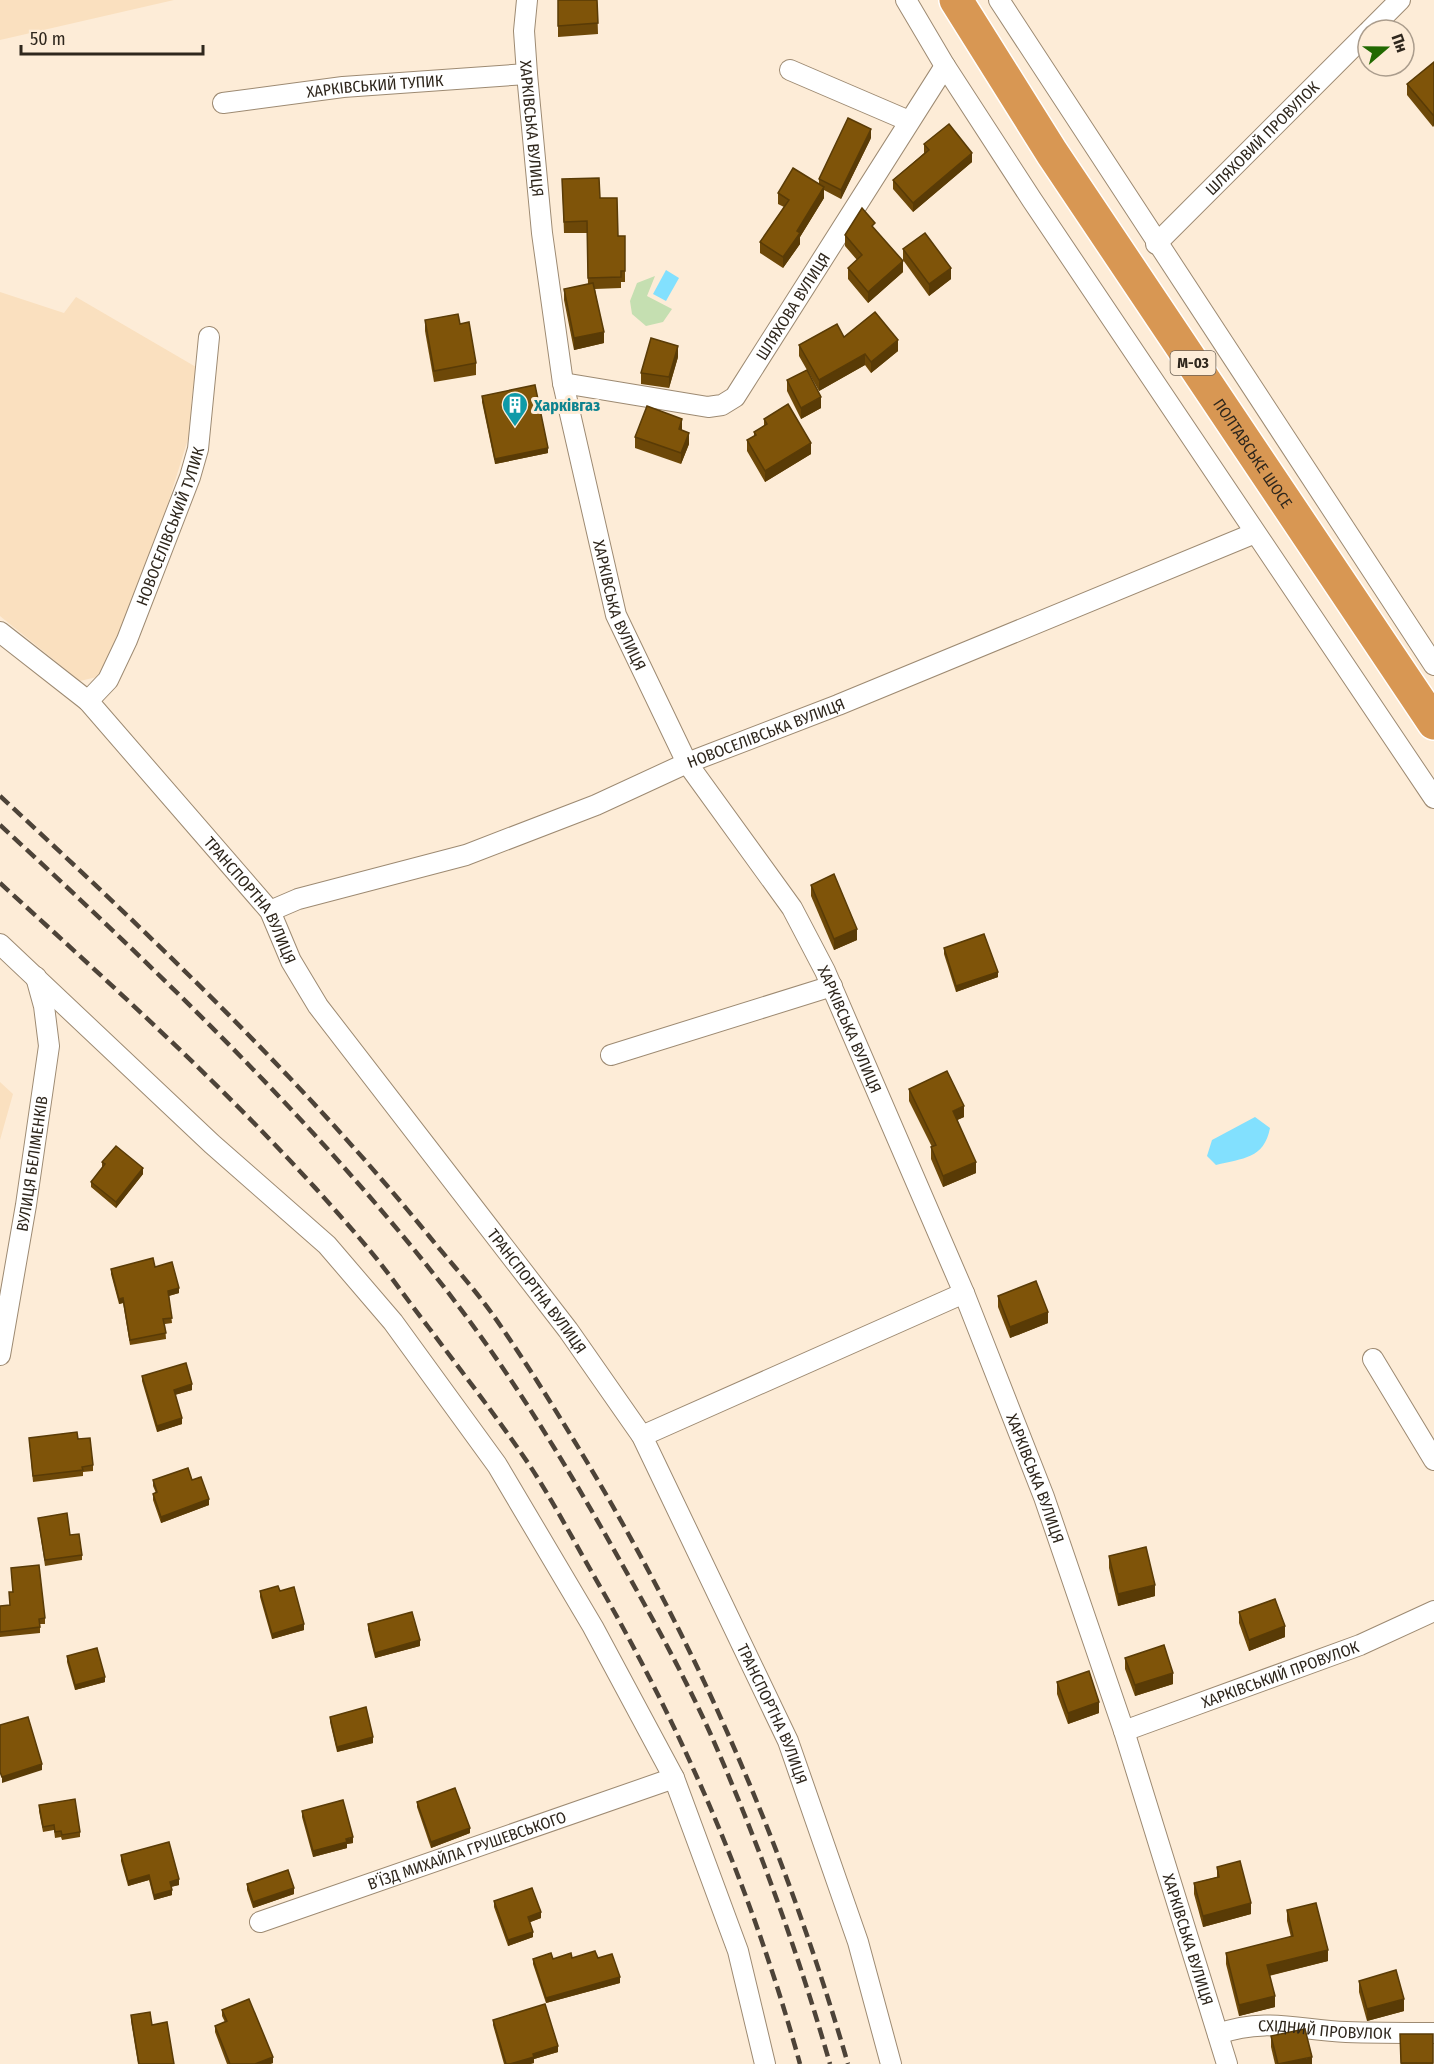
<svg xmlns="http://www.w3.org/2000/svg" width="1434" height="2064" font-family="'Fira Sans Condensed',sans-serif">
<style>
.built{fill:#fae0bf}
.green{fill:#c5dfb1}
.water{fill:#82e0fe}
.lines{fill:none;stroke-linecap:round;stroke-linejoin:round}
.street-casing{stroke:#9d8a72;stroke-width:22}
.highway-casing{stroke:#fff;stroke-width:36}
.street{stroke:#fff;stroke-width:20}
.highway{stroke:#d89753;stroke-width:33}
.rail{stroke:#4d4338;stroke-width:4.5;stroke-dasharray:12 6;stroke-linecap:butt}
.wall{fill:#6d4808}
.shaded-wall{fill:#593b06}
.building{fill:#7f5409;stroke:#593b06;stroke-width:1.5}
.labels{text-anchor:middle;stroke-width:6;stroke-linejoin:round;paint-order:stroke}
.shield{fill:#fdecd7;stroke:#6d6255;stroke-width:1.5}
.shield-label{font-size:15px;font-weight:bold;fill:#2f271d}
.street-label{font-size:16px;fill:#2f271d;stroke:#fdecd7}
.culture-label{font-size:16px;font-weight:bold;fill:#0d838f;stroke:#fdecd7;text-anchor:start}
</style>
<rect width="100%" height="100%" fill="#fdecd7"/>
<g class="built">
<polygon points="0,0 174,0 0,40"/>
<polygon points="0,292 64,313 76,297 196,367 191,404 198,407 151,558 101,676 80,681 0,616"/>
<polygon points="0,1082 13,1094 0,1140"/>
</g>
<polygon class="green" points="655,276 647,296 672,309 663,322 646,326 632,314 630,301 637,283"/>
<g class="water">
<polygon points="666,270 679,278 666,301 653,294"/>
<path d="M1255 1117 1270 1128C1264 1159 1243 1158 1216 1165L1207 1156 1212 1140Z"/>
</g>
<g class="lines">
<defs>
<g id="street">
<path id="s1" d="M527 0 524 31 527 74 542 233 563 383 616 615 687 763 792 908 825 971 964 1293 1044 1497 1124 1731 1227 2064"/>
<polyline points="906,0 945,66 1032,200 1434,798"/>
<polyline points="999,0 1434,665"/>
<polyline points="1370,30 1400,0"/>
<polyline points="790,70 909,121"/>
<path id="s2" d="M223 103 343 87 527 74"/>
<path id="s3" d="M1156 244 1368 32"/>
<path id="s4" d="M563 383 708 407 722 405 735 397 945 66"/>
<path id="s5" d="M0 632 88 701 270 911 291 961 318 1006 568 1330 642 1436 788 1741 858 1942 891 2064"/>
<path id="s6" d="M88 701 108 680 127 640 190 477 198 449 209 337"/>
<path id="s7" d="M270 911 298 899 466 855 596 805 687 763 838 705 1255 533"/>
<polyline points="0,944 212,1144 327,1245 393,1322 497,1465 593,1627 674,1778 738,1951 765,2064"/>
<polyline points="611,1055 832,986"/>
<path id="s8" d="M0 1355 26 1205 49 1046 44 1006 36 977"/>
<polyline points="1373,1359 1434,1460"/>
<polyline points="642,1436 964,1293"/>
<path id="s9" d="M1124 1731 1360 1645 1434 1611"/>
<path id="s10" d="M260 1922 674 1778"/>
<path id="s11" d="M1218 2034C1265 2017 1299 2030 1346 2032 1375 2033 1405 2033 1434 2033"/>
</g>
<g id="highway">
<path id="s12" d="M956 0 1052 153 1434 723"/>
</g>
</defs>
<use href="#street" class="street-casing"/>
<use href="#highway" class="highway-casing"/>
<use href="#street" class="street"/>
<use href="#highway" class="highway"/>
<g class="rail">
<path d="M0 796C150 935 300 1077 429 1236 450 1262 473 1287 493 1315 524 1359 553 1406 581 1452 699 1648 784 1845 848 2064"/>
<path d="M0 825C158 971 315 1121 447 1291 505 1366 554 1445 601 1527 639 1594 679 1664 711 1735 758 1842 798 1952 830 2064"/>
<path d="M0 883C127 999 256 1115 367 1247 389 1273 408 1301 429 1328 462 1372 497 1417 528 1463 552 1499 572 1538 594 1576 684 1732 752 1890 800 2064"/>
</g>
</g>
<g class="wall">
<polygon points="558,0 597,0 598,34 558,37"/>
<polygon points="1434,62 1434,125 1433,127 1407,95 1407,84"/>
<polygon points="871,138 841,199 824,190 824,198 800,237 800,244 783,268 760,253 760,242 784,207 778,204 778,193 819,184 819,179"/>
<polygon points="924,144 972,162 913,212 893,189 893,180 924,153"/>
<polygon points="562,179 600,198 618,236 625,236 625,282 621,282 621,288 595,289 604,343 574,350 564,300 564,289 588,284 587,233 564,233"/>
<polygon points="875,230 903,272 868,303 848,279 848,268 857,260 845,246 845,235"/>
<polygon points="903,249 951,279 929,296 903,260"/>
<polygon points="425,320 460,324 476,363 476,375 434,382 425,331"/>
<polygon points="799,345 898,351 871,373 865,365 819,391 799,356"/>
<polygon points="678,357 669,388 641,384 641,373"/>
<polygon points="787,380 821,408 801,419 787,391"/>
<polygon points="482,396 548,453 495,464 482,402"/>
<polygon points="764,419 811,454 765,482 747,451 747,440 754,436 754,432 764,427"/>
<polygon points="682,430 689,444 681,464 635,448 635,437"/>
<polygon points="811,885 857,940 834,950 811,896"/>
<polygon points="944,948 998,977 956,992 944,954"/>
<polygon points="909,1089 964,1117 957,1120 976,1173 943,1187 931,1159 931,1147 932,1147 909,1101"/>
<polygon points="102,1162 143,1174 116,1208 91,1187 91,1182 102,1168"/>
<polygon points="155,1267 179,1293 169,1296 172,1323 165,1324 166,1339 130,1345 123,1303 119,1304 111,1274 111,1269"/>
<polygon points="998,1296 1048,1323 1010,1338 998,1307"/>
<polygon points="142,1376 192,1390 175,1395 182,1424 157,1432 142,1381"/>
<polygon points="29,1438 78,1439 93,1465 93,1471 83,1472 83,1476 33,1482"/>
<polygon points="153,1480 192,1480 209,1505 161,1523 153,1500 153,1494 156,1493 153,1486"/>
<polygon points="38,1518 70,1535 82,1555 82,1560 45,1566"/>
<polygon points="1109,1556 1155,1596 1118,1606 1109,1568"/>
<polygon points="11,1568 45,1618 45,1624 40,1624 40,1633 0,1637 0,1606 10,1605 9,1592 13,1592"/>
<polygon points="260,1591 280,1591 304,1630 272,1639 260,1597"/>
<polygon points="1239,1612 1285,1637 1249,1651 1239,1623"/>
<polygon points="368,1624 420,1646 375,1658 368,1630"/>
<polygon points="67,1656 105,1682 75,1690 67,1662"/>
<polygon points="1125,1658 1173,1684 1135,1696 1125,1669"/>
<polygon points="1057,1682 1099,1713 1068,1724 1057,1694"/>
<polygon points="330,1717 373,1743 337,1752 330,1722"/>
<polygon points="417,1802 470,1833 431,1848 417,1807"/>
<polygon points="39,1805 80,1832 80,1837 62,1840 61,1837 55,1838 54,1830 43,1832 39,1811"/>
<polygon points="302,1811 353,1843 347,1844 347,1848 313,1857 302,1817"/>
<polygon points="121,1855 179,1885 171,1887 172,1895 154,1900 149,1880 128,1886 121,1861"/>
<polygon points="1217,1867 1251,1914 1203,1927 1194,1894 1194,1883 1217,1877"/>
<polygon points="247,1884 294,1894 253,1908 247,1890"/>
<polygon points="494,1901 541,1918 530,1922 533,1937 508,1946 494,1907"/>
<polygon points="1287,1910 1328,1961 1269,1976 1275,2007 1239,2016 1226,1964 1226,1953 1291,1937 1287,1921"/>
<polygon points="598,1958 620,1983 546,2003 533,1964 533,1959"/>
<polygon points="1359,1981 1404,2011 1367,2021 1359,1992"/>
<polygon points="222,2010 273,2063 270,2064 227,2064 215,2032 215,2026 225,2022 222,2016"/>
<polygon points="131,2015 152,2025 174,2064 138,2064 131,2021"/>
<polygon points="493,2020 558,2052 534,2059 534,2063 530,2064 504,2064 493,2025"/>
<polygon points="1400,2034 1433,2034 1433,2064 1401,2064"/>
<polygon points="1271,2036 1312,2064 1275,2064 1271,2047"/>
</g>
<g class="shaded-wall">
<polygon points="1434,114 1434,125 1433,127 1433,115"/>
<polygon points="871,129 871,138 841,199 841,190"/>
<polygon points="972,153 972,162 913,212 913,203"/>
<polygon points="824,187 824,198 800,237 800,244 783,268 783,257 797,231"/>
<polygon points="903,261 903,272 868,303 868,292"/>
<polygon points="951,268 951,279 929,296 929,284"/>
<polygon points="604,332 604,343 574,350 574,338"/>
<polygon points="898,340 898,351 871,373 871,362"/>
<polygon points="678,346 678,357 669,388 669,377"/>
<polygon points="865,354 865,365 819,391 819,380"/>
<polygon points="821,397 821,408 801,419 801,408"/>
<polygon points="682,419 682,431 679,429"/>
<polygon points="689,433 689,444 681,464 681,453"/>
<polygon points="811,443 811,454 765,482 765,471"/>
<polygon points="548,448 548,453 495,464 495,459"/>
<polygon points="857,929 857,940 834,950 834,939"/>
<polygon points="998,972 998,977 956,992 956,986"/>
<polygon points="964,1106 964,1117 953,1122 953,1111"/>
<polygon points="976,1162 976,1173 943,1187 943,1176"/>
<polygon points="143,1168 143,1174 116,1208 116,1202"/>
<polygon points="179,1288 179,1293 168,1296 168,1291"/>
<polygon points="123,1298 123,1303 119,1304 119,1299"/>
<polygon points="1048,1312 1048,1323 1010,1338 1010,1327"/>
<polygon points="192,1384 192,1390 174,1395 174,1390"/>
<polygon points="182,1418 182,1424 157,1432 157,1426"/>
<polygon points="209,1499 209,1505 161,1523 161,1517"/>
<polygon points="1155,1585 1155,1596 1118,1606 1118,1594"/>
<polygon points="304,1624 304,1630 272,1639 272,1634"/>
<polygon points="1285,1626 1285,1637 1249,1651 1249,1640"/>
<polygon points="420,1640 420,1646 375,1658 375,1653"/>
<polygon points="1173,1673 1173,1684 1135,1696 1135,1685"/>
<polygon points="105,1677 105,1682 75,1690 75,1685"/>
<polygon points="1099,1702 1099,1713 1068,1724 1068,1713"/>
<polygon points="373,1737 373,1743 337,1752 337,1747"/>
<polygon points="42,1764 42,1770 2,1783 2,1777"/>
<polygon points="470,1828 470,1833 431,1848 431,1842"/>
<polygon points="353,1837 353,1843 347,1844 347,1848 313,1857 313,1851"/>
<polygon points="149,1875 149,1880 128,1886 128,1881"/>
<polygon points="179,1879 179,1885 170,1887 170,1882"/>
<polygon points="294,1888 294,1894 253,1908 253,1902"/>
<polygon points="172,1890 172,1895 154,1900 154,1895"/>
<polygon points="1251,1903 1251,1914 1203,1927 1203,1916"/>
<polygon points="541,1912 541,1918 528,1923 528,1917"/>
<polygon points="533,1932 533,1937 508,1946 508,1940"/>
<polygon points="1328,1950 1328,1961 1267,1976 1267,1965"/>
<polygon points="620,1977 620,1983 546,2003 546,1998"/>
<polygon points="1275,1996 1275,2007 1239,2016 1239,2005"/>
<polygon points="1404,1999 1404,2011 1367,2021 1367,2009"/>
<polygon points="558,2046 558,2052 534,2059 534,2063 530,2064 510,2064 533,2054"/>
<polygon points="273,2057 273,2063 270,2064 255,2064"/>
<polygon points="1312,2057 1312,2064 1280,2064"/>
</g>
<g class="building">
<polygon points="558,0 597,0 598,23 558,26"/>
<polygon points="1434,62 1434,114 1433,115 1407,84"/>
<polygon points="848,118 871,129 841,190 819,179"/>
<polygon points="949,124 972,153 913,203 893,180 929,150 924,144"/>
<polygon points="793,168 824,187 797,231 800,233 783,257 760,242 789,200 778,193"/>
<polygon points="599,178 600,198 617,198 618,236 625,236 625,271 621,271 621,277 588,278 587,221 564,222 562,179"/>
<polygon points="862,208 875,223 872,226 903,261 868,292 848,268 862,255 845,235"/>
<polygon points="925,233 951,268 929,284 903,249"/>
<polygon points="593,283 604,332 574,338 564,289"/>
<polygon points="875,312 898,340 871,362 865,354 819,380 799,345 837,324 844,337"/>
<polygon points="458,314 460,324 469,322 476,363 434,371 425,320"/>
<polygon points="651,338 678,346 669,377 641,373"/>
<polygon points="807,370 821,397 801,408 787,380"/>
<polygon points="535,385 548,448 495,459 482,396"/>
<polygon points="788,404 811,443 765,471 747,440 756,435 754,432 767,424 764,419"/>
<polygon points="647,406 682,419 679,429 689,433 681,453 635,437"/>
<polygon points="834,874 857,929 834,939 811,885"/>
<polygon points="984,934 998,972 956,986 944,948"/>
<polygon points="947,1071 964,1106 953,1111 976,1162 943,1176 931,1147 936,1145 909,1089"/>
<polygon points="116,1146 143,1168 116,1202 91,1182 105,1164 102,1162"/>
<polygon points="153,1258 155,1267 172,1262 179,1288 168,1291 172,1318 163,1319 166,1333 130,1340 123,1298 119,1299 111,1269"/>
<polygon points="1036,1281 1048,1312 1010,1327 998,1296"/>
<polygon points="186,1363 192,1384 174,1390 182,1418 157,1426 142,1376"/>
<polygon points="77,1432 78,1439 90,1438 93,1465 82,1467 83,1470 33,1476 29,1438"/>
<polygon points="188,1468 192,1480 201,1477 209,1499 161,1517 153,1494 157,1492 153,1480"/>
<polygon points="67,1513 70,1535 79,1534 82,1555 45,1560 38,1518"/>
<polygon points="1146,1547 1155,1585 1118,1594 1109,1556"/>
<polygon points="39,1565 45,1618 39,1619 40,1627 0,1632 0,1606 10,1605 9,1592 13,1592 11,1568"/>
<polygon points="278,1586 280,1591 294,1587 304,1624 272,1634 260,1591"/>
<polygon points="1275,1599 1285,1626 1249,1640 1239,1612"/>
<polygon points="412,1612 420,1640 375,1653 368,1624"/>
<polygon points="1164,1645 1173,1673 1135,1685 1125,1658"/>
<polygon points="97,1648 105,1677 75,1685 67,1656"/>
<polygon points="1089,1671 1099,1702 1068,1713 1057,1682"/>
<polygon points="366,1707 373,1737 337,1747 330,1717"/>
<polygon points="28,1717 42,1764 2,1777 0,1772 0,1725"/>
<polygon points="455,1788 470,1828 431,1842 417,1802"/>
<polygon points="75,1799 80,1832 62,1835 61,1831 55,1832 54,1825 43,1827 39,1805"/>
<polygon points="343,1800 353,1837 346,1839 347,1842 313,1851 302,1811"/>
<polygon points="169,1842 179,1879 170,1882 172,1890 154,1895 149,1875 128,1881 121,1855"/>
<polygon points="1240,1861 1251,1903 1203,1916 1194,1883 1219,1877 1217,1867"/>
<polygon points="288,1870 294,1888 253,1902 247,1884"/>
<polygon points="532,1888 541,1912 528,1917 533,1932 508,1940 494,1901"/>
<polygon points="1316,1903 1328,1950 1267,1965 1275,1996 1239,2005 1226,1953 1293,1936 1287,1910"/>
<polygon points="595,1951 598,1958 612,1954 620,1977 546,1998 533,1959 551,1953 553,1959 571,1953 572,1958"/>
<polygon points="1396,1970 1404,1999 1367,2009 1359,1981"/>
<polygon points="249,1999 273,2057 255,2064 230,2064 215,2026 227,2021 222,2010"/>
<polygon points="545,2004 558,2046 533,2054 534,2057 510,2064 506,2064 493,2020"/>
<polygon points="150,2012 152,2025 167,2022 174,2064 139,2064 131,2015"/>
<polygon points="1305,2029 1312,2057 1278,2064 1271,2036"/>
<polygon points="1400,2034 1433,2034 1433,2063 1401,2063"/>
</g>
<defs>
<symbol id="building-pin" viewBox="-11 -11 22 30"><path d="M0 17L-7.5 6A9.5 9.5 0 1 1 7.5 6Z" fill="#0f9aa8" stroke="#fdecd7"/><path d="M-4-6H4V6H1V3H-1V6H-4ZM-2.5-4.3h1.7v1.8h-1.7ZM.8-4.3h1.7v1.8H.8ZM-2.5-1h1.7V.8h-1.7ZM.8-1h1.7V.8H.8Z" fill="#fff"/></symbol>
</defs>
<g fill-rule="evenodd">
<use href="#building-pin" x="500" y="390" width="30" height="40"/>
</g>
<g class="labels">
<rect class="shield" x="1170.5" y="351" width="45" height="24" rx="4.5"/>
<g class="shield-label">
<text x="1193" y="368">М-03</text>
</g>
<g class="street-label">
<text dy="6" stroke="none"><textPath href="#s2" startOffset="153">ХАРКІВСЬКИЙ ТУПИК</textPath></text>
<text dy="6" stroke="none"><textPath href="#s1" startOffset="129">ХАРКІВСЬКА ВУЛИЦЯ</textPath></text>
<text dy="6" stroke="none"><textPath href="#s3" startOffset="150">ШЛЯХОВИЙ ПРОВУЛОК</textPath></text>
<text dy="6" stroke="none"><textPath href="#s4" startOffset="284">ШЛЯХОВА ВУЛИЦЯ</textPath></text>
<text dy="6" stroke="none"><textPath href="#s12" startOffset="542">ПОЛТАВСЬКЕ ШОСЕ</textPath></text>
<text dy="6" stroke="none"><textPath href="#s6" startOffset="195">НОВОСЕЛІВСЬКИЙ ТУПИК</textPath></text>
<text dy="6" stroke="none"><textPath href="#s1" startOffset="615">ХАРКІВСЬКА ВУЛИЦЯ</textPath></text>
<text dy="6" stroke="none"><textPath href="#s7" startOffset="528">НОВОСЕЛІВСЬКА ВУЛИЦЯ</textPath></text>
<text dy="6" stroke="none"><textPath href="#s5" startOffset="370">ТРАНСПОРТНА ВУЛИЦЯ</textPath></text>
<text dy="6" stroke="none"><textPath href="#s1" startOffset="1101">ХАРКІВСЬКА ВУЛИЦЯ</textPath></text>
<text dy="6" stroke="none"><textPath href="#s8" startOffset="194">ВУЛИЦЯ БЕЛІМЕНКІВ</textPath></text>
<text dy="6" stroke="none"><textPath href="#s5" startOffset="856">ТРАНСПОРТНА ВУЛИЦЯ</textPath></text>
<text dy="6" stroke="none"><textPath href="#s1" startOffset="1587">ХАРКІВСЬКА ВУЛИЦЯ</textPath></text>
<text dy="6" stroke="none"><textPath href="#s9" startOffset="166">ХАРКІВСЬКИЙ ПРОВУЛОК</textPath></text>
<text dy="6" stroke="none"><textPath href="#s5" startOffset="1342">ТРАНСПОРТНА ВУЛИЦЯ</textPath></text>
<text dy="6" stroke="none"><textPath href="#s10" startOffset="219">В’ЇЗД МИХАЙЛА ГРУШЕВСЬКОГО</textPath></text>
<text dy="6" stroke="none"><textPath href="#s1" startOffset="2073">ХАРКІВСЬКА ВУЛИЦЯ</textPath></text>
<text dy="6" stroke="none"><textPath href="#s11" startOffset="108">СХІДНИЙ ПРОВУЛОК</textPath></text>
</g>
<g class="culture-label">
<text x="534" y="411">Харківгаз</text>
</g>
</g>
<g transform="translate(1386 48) rotate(70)"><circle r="28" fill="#fdecd7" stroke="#ab9d8d" stroke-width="1.5"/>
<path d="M0-4.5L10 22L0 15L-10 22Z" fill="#216901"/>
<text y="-9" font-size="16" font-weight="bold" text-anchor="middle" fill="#2f271d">Пн</text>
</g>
<path d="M21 45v9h182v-9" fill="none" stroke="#2f271d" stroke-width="3"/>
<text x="30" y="45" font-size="18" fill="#2f271d" stroke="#fdecd7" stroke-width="4.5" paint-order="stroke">50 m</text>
</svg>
